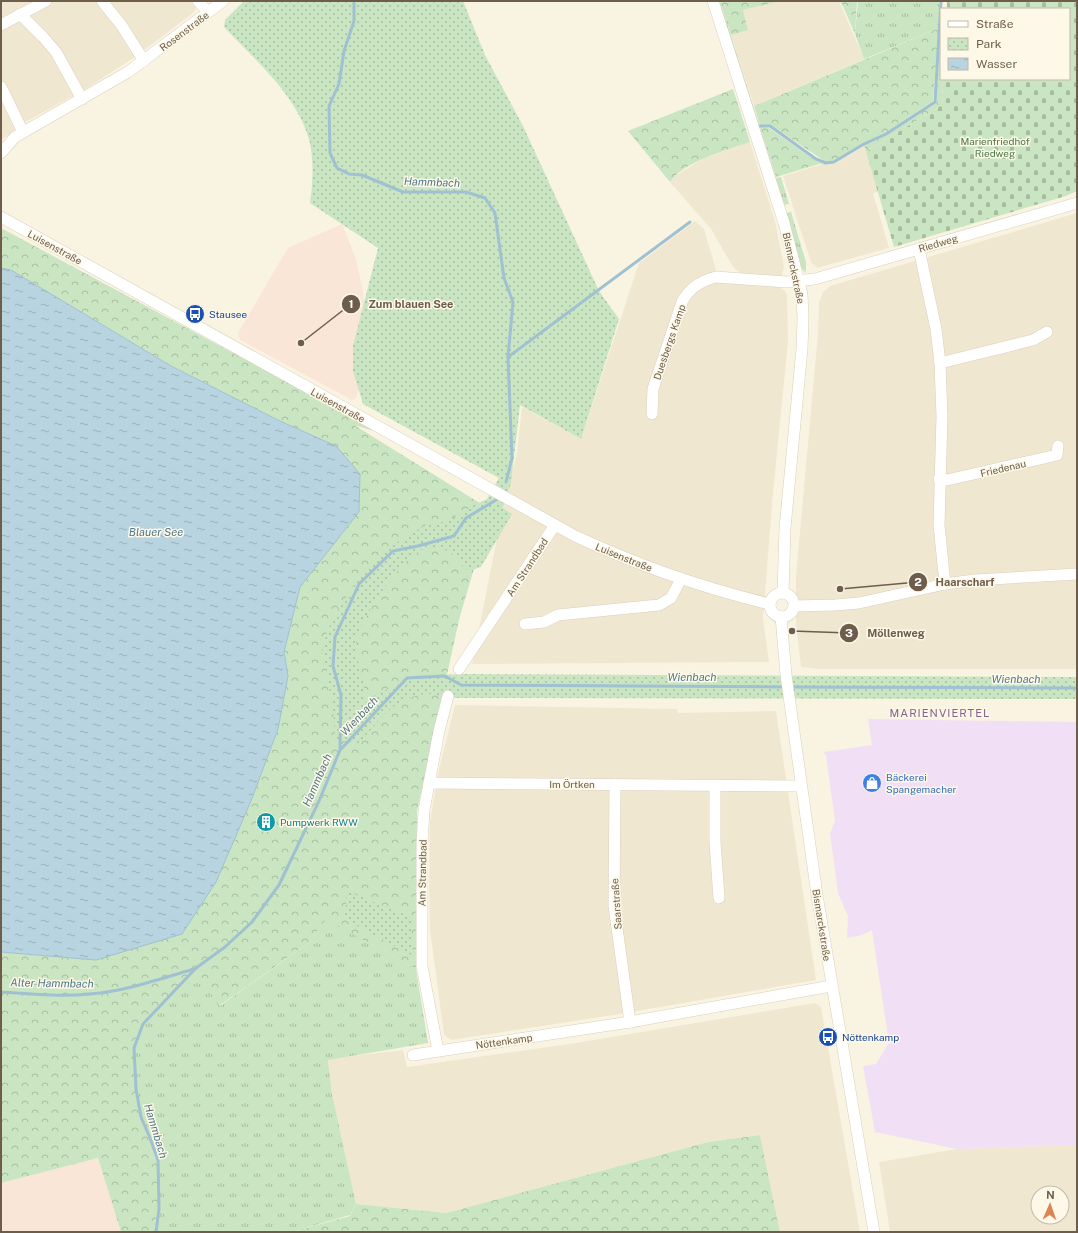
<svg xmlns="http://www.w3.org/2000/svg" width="1078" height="1233" font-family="'Public Sans',sans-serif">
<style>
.residential{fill:#f0e7d1;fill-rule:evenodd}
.commercial{fill:#f9e6d6}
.education{fill:#f1dff5}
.grass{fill:url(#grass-tufts)}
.forest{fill:url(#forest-crowns)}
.cemetery{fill:url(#cemetery-stones)}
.park{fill:url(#park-dots)}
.water{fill:url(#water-ripples);stroke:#a0c1d1}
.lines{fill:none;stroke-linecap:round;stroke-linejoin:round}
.stream{stroke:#a0c1d1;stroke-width:3}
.minor-casing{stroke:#dacfbd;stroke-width:12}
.minor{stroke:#fff;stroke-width:11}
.labels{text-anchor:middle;stroke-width:3;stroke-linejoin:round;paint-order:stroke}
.street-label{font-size:10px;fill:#6e5d4b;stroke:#fdf8e7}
.park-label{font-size:10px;fill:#4e7947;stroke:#fdf8e7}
.transit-label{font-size:10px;fill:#164399;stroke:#fdf8e7;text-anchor:start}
.shop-label{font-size:10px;fill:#366cbe;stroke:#fdf8e7;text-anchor:start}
.culture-label{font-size:10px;fill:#0d838f;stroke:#fdf8e7;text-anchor:start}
.water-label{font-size:11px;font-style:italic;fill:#4e788c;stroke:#fdf8e7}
.neighbourhood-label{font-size:11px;letter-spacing:1px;fill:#84638b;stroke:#fdf8e7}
.leader{fill:none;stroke:#6e5d4b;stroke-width:1.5}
.callout-dot{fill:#6e5d4b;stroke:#fdf8e7;stroke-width:1.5}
.mark-label{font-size:12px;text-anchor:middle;font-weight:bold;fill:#fff}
.callout-label{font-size:11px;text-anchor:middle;font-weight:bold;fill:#6e5d4b;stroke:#fdf8e7;stroke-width:3;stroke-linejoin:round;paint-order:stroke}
</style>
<defs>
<pattern id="grass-tufts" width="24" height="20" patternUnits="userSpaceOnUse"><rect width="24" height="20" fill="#cae5c2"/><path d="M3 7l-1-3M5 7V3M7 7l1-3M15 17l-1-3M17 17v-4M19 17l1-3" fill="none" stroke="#a8bda0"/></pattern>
<pattern id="forest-crowns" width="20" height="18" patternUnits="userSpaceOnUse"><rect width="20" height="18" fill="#cae5c2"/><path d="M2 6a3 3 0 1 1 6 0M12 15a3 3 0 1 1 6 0" fill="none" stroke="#a8bda0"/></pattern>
<pattern id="cemetery-stones" width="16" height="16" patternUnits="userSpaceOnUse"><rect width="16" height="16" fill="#cae5c2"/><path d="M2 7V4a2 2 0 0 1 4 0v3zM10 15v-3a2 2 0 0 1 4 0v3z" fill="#a8bda0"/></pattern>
<pattern id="park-dots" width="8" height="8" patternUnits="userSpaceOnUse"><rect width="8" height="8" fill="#cae5c2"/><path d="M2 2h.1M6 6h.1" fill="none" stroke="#a8bda0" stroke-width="1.8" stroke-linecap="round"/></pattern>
<pattern id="water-ripples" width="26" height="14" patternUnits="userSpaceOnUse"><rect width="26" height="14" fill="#b9d4e1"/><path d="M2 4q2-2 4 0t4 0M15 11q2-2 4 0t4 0" fill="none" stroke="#9bafb8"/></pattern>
</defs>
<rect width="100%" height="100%" fill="#f9f4e2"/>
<g class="residential">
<polygon points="1,1 201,1 193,13 135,57 84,90 25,122 1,140"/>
<polygon points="782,1 839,1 864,59 754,106 731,35 748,30 743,10"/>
<polygon points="750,142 775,221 784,267 782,275 778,277 743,275 733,267 711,229 670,182 674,177 702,159"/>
<polygon points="864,146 878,192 873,193 889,248 817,268 811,262 783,176 819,165 835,164"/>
<polygon points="1077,213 1077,669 818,669 801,667 796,624 796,576 818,333 819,303 823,292 830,286"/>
<polygon points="695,221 704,229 717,273 776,286 784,290 787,295 788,342 773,493 763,618 769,662 472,664 502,513 517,453 522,407 581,439 639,263"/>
<polygon points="455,705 677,709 678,713 776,711 816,980 614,1015 451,1040 444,1035 430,930 429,891 430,821 439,769"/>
<polygon points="815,1003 821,1007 860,1232 780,1232 760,1135 708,1142 446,1213 356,1204 332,1094 328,1059 403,1050 407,1067 576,1043"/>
<path d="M1077 1145V1232H890L879 1162 957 1149ZM1038 1193H1062V1217H1038Z"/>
</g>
<g class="commercial">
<polygon points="342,224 356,259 362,287 366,315 363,372 356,398 352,400 240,340 238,333 288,248"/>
<polygon points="98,1158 121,1232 1,1232 1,1183"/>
</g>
<polygon class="education" points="868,719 1077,722 1077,1145 957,1149 875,1132 863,1066 876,1064 889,1043 872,930 862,935 847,938 848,916 838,893 830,833 835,821 826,755 824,752 872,745"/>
<g class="grass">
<polygon points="717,1 720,1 776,178 781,177 789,204 783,205"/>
<polygon points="858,1 939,1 939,28 864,59 855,34"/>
<polygon points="791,212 806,262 806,273 801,268 785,213"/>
<polygon points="326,918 416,969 428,1043 328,1060 332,1094 356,1204 350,1215 292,1232 156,1232 159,1209 150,1138 141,1117 136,1089 134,1048 143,1024 196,968 220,1006 307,944"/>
</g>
<g class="forest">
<polygon points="720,1 781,1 743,10 748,30 731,35"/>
<polygon points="839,1 857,1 855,34 842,4"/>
<polygon points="939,28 933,101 885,133 864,143 834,161 826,162 772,126 760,126 754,106"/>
<polygon points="941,33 941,79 943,79 942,105 866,152 864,145 886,135 936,103"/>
<path d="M733 89 750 142C728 150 684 161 670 182L628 131Z"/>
<polygon points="760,127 769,128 818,162 827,165 819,164 776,177"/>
<polygon points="1,228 345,413 374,431 354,425 491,510 459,620 417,811 416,969 326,919 307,944 219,1006 195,968 143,1024 134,1048 136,1089 141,1117 150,1138 158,1160 159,1209 156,1232 121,1232 98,1158 1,1183 1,952 96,960 288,676 284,652 300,587 359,512 360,474 336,446 280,421 171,366 11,270 1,268"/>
<polygon points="760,1135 780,1232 292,1232 350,1216 356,1204 446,1213 708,1142"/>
</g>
<polygon class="cemetery" points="947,1 1077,1 1077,191 1066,196 894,247 866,152 942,105 943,79 1069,79 1069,9 947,9"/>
<g class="park">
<path d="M244 1H463L485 55 523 126 599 291 619 319 581 439 520 405 511 483 503 508 512 514 481 567 469 571C456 564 457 552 445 550 439 548 430 547 424 549 402 556 359 620 356 643 354 655 359 665 362 676 364 685 364 694 365 703 384 691 403 678 425 676 438 674 450 675 463 674L1077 677V699L456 698C448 697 439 695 431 694 398 693 378 721 359 744L335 739 333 707 322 652 327 631 340 607 356 582 369 567 396 543 426 525 448 521 476 504 487 499 499 478 363 404 353 371V346L378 248 310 203C313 184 314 158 309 139 296 94 255 60 224 27L225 20Z"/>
<polygon points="347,891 411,917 413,956 345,919"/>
</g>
<polygon class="water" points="1,268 11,270 171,366 280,421 336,446 360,474 359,512 300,587 284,652 288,676 278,729 251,801 216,882 182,934 96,960 1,952"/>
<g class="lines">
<g class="stream">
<polyline points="354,1 354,21 344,51 339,84 329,106 330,153 337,168 349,174 362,175 403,192 466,192 485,198 495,213 504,278 513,302 508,357 512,458 506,482"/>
<polyline points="760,126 770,126 816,159 826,163 834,162 864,144 886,134 935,102 941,1"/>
<polyline points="508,357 690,222"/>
<polyline points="791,687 1077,688"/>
<polyline points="341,749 407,678 445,676 461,685 785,687"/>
<path d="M1 992C30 994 61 997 90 994 126 991 160 979 194 969"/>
<polyline points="156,1232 159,1209 158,1160 150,1138 141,1117 136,1089 134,1048 143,1024 196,968 225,947 252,922 279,885 319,801 340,750 341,695 333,666 335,637 359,584 393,551 418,546 454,536 466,518 496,500"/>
</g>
<defs>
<g id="minor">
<polyline points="102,1 122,26 144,61"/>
<polyline points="198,1 208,12"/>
<polyline points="713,1 784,223 802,294 803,319 802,349 785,528 783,593"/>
<polyline points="20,14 43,37 56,52 82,99"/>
<polyline points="1,25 46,1"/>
<polyline points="1,87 23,132"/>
<polyline points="1,153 15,137 128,72 223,1"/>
<path d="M1 217 575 536C637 565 703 588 770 604"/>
<polyline points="919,249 936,329 940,363 942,416 939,525 945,584"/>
<polyline points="940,363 1033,340 1047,332"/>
<path d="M652 414 653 389 682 302C689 288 700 281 716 277L786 282 815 279 1077 203"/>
<polyline points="939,479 947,480 1057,455 1058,446"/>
<circle cx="782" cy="605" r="12"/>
<polyline points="794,606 835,605 859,603 945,584 975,580 1077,574"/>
<polyline points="781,617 786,675 817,895 874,1232"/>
<polyline points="525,624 544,622 558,615 659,605 671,598 681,579"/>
<polyline points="459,669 555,525"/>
<polyline points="429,783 801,786"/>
<polyline points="615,784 614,906 630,1022"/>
<polyline points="715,786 715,842 719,898"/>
<polyline points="438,1051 422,966 422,844 424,810 439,731 448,696"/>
<polyline points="413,1055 630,1022 831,986"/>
</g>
</defs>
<use href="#minor" class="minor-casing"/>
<use href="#minor" class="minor"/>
</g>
<defs>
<symbol id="bus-disc" viewBox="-11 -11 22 22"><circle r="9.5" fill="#1a4fb4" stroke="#fdf8e7"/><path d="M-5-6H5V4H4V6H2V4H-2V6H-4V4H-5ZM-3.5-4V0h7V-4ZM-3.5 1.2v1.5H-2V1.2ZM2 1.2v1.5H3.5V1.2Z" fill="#fff"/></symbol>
<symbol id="shop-disc" viewBox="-11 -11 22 22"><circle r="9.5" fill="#3f7fe0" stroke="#fdf8e7"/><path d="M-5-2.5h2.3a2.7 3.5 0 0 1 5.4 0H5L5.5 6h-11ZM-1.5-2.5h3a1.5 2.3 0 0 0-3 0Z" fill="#fff"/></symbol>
<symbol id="building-disc" viewBox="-11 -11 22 22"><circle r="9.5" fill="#0f9aa8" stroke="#fdf8e7"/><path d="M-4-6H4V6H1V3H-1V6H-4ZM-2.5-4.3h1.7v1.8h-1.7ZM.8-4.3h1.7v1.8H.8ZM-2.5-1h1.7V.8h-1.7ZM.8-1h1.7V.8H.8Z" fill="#fff"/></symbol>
</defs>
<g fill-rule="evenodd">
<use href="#bus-disc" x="184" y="303" width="22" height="22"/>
<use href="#shop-disc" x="861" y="772" width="22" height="22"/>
<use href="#building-disc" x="255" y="811" width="22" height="22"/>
<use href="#bus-disc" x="817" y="1026" width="22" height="22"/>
</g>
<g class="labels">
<g class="street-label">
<text transform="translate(184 31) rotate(-37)" y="4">Rosenstraße</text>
<text transform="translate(938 243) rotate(-16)" y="4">Riedweg</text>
<text transform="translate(55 247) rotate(29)" y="4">Luisenstraße</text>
<text transform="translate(794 268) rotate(78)" y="4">Bismarckstraße</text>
<text transform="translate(669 342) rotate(-71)" y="4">Duesbergs Kamp</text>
<text transform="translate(338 405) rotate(29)" y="4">Luisenstraße</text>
<text transform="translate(1003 468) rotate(-13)" y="4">Friedenau</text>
<text transform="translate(624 557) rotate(22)" y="4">Luisenstraße</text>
<text transform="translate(527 567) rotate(-57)" y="4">Am Strandbad</text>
<text x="572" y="788">Im Örtken</text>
<text transform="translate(422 873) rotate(-89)" y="4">Am Strandbad</text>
<text transform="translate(616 904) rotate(-94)" y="4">Saarstraße</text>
<text transform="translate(822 925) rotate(81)" y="4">Bismarckstraße</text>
<text transform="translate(504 1041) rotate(-8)" y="4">Nöttenkamp</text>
</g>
<g class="park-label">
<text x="995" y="145">Marienfriedhof<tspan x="995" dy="12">Riedweg</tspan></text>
</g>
<g class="transit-label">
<text x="209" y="318">Stausee</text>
<text x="842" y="1041">Nöttenkamp</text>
</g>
<g class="shop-label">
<text x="886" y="781">Bäckerei<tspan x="886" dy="12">Spangemacher</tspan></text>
</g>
<g class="culture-label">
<text x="280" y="826">Pumpwerk RWW</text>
</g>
<g class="water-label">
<text transform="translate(432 182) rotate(2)" y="4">Hammbach</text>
<text x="156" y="536">Blauer See</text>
<text x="692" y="681">Wienbach</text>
<text x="1016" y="683">Wienbach</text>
<text transform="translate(359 716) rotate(-47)" y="4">Wienbach</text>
<text transform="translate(317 780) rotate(-66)" y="4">Hammbach</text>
<text transform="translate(52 983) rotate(1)" y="4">Alter Hammbach</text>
<text transform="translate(156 1131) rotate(73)" y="4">Hammbach</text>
</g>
<g class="neighbourhood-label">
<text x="940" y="717">MARIENVIERTEL</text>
</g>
</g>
<path class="leader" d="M301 343L351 304M840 589L918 582M792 631L849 633"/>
<g class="callout-dot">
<circle cx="301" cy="343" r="4"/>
<circle cx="840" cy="589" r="4"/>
<circle cx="792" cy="631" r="4"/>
<circle cx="351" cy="304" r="10"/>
<circle cx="918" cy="582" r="10"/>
<circle cx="849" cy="633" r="10"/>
</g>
<g class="mark-label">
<text x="351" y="308">1</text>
<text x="918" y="586">2</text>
<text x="849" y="637">3</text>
</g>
<g class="callout-label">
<text x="411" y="308">Zum blauen See</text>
<text x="965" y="586">Haarscharf</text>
<text x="896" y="637">Möllenweg</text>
</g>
<rect width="1078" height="1233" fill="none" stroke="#6e5d4b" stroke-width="4"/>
<rect x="940" y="8" width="130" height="72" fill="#fdf8e7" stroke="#c4baa9"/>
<rect x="948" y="21" width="20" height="6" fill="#ffffff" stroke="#c4baa9"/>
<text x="976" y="28" font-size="12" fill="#6e5d4b">Straße</text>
<rect x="948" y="38" width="20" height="12" fill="url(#park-dots)" stroke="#c4baa9"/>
<text x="976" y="48" font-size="12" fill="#6e5d4b">Park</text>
<rect x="948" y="58" width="20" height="12" fill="url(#water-ripples)" stroke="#c4baa9"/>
<text x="976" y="68" font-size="12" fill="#6e5d4b">Wasser</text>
<g transform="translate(1050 1205) rotate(2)"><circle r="19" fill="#fdf8e7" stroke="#c4baa9"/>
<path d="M0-3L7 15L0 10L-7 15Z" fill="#d98652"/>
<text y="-6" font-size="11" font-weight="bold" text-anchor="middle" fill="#6e5d4b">N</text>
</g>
</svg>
